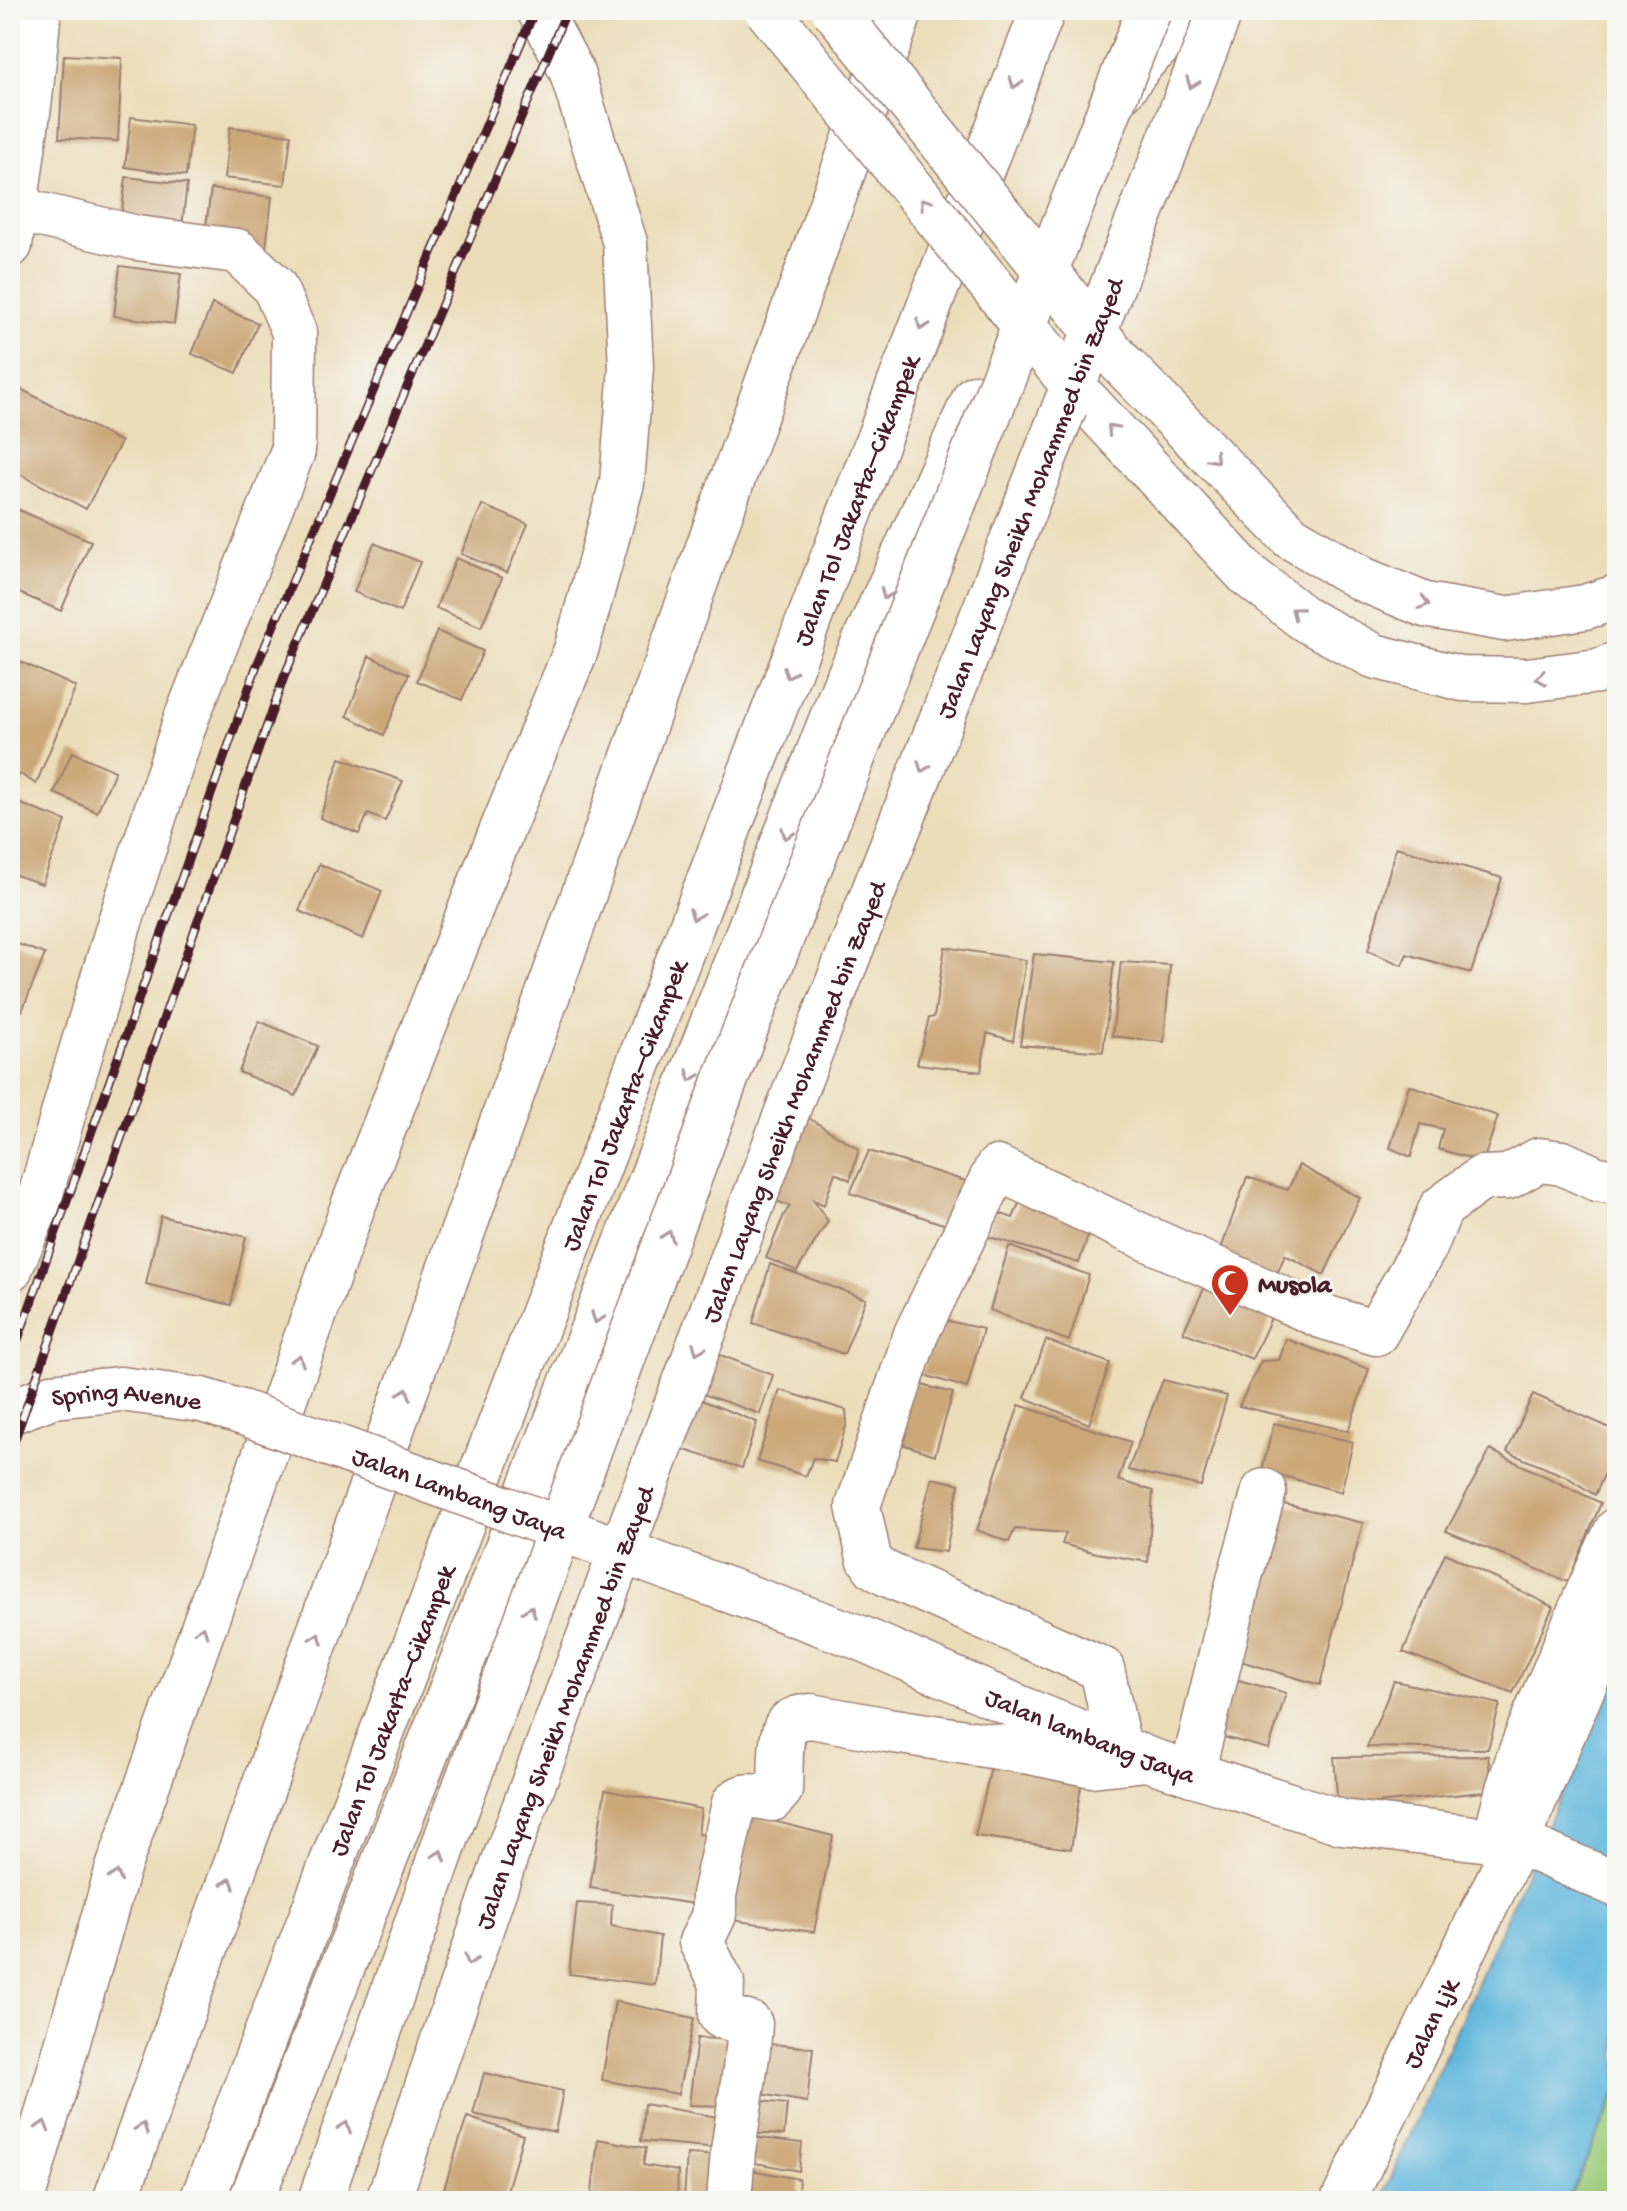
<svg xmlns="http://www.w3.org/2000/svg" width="1627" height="2211" font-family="'Gochi Hand',sans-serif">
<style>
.green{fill:#9bca78;stroke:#727452;stroke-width:2}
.water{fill:#61b7dd;stroke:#566b84;stroke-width:2}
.building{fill:#cca879}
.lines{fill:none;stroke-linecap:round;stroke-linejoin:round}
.minor-casing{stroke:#9b7e72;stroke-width:47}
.tertiary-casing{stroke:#9b7e72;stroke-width:47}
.motorway-casing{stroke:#9b7e72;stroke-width:47}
.minor{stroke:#fff;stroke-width:44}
.tertiary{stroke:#fff;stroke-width:44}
.motorway{stroke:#fff;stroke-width:44}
.rail-casing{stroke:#4a1f2b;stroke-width:9}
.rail{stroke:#f6f6f2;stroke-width:6;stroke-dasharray:18;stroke-linecap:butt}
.tertiary-bridge-casing{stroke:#9b7e72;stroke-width:47;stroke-linecap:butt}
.motorway-bridge-casing{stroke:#9b7e72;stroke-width:47;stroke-linecap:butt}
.tertiary-bridge{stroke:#fff;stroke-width:44}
.motorway-bridge{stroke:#fff;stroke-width:44}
.oneway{stroke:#ae9aa0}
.labels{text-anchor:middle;stroke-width:6;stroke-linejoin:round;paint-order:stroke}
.street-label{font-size:26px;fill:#4a1f2b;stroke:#f6f6f2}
.poi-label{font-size:26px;font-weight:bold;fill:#4a1f2b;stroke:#f6f6f2;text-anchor:start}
</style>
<rect width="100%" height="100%" fill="#f6f6f2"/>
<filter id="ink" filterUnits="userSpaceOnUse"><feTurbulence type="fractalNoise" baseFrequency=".0125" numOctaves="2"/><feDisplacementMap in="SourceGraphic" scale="16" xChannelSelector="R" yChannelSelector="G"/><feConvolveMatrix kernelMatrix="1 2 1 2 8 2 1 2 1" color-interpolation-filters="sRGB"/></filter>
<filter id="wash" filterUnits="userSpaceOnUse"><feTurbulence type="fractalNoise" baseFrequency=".006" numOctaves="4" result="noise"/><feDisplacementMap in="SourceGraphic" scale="32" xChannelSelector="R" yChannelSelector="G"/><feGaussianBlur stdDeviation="1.8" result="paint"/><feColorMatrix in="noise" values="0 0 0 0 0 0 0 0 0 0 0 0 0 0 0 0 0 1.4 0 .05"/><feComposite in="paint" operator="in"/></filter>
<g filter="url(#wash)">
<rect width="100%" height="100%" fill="#ecddba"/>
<polygon class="green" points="1617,2091 1617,2201 1568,2201"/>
<polygon class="water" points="1617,1667 1617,2091 1568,2201 1381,2201"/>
<g id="blocks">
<g class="building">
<polygon points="64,55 122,58 118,141 59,138"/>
<polygon points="131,117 192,125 186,176 125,167"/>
<polygon points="230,127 291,135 285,185 224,178"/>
<polygon points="126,177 187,184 181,235 120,227"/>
<polygon points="211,189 272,197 266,248 204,240"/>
<polygon points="120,266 181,274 174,324 114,316"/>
<polygon points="212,304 258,323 237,373 192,354"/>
<polygon points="17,387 121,442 86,509 10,469 10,402"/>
<polygon points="482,505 528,524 507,573 461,554"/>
<polygon points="19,510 91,541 61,611 10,589 10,530"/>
<polygon points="374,543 420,562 400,612 354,592"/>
<polygon points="456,558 502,578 481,627 436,608"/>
<polygon points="437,631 483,651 462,700 417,681"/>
<polygon points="369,656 409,674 384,735 347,716"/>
<polygon points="10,657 76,687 36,784 20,774 14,786 10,784"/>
<polygon points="72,752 115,771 97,812 54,793"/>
<polygon points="340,758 403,781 385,821 368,814 359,834 320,818"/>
<polygon points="10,800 66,821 42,884 10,873"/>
<polygon points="1396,847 1502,878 1471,973 1407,954 1402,965 1368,951"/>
<polygon points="319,864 382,891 363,939 299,911"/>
<polygon points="10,941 45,954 22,1011 10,1006"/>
<polygon points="945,947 1026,960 1013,1041 987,1033 981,1072 917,1064 929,1018 934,1017"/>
<polygon points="1034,954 1114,962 1103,1052 1020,1045"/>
<polygon points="1121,962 1170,965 1164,1042 1112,1036"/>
<polygon points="259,1021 318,1046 296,1096 239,1072"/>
<polygon points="1409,1085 1498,1116 1483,1162 1438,1149 1443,1129 1420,1124 1411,1157 1390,1148"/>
<polygon points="807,1117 859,1149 850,1180 835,1173 824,1205 813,1200 828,1221 797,1271 766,1258 784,1215 790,1206 771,1199"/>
<polygon points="869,1151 978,1185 961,1230 850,1193"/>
<polygon points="1299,1165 1360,1198 1324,1275 1285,1255 1274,1281 1218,1257 1247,1177 1288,1190"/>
<polygon points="1024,1191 1094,1217 1079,1263 986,1236 993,1211 1013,1218"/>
<polygon points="161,1216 246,1237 231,1305 146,1284"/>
<polygon points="1009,1246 1089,1275 1069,1341 990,1310"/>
<polygon points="770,1264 866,1299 844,1354 753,1323"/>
<polygon points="1212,1272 1278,1303 1252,1359 1183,1332"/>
<polygon points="940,1319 983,1329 967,1388 921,1374"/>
<polygon points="1286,1339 1369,1369 1348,1431 1239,1406 1261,1361 1279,1360"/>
<polygon points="1046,1340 1110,1363 1089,1424 1025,1398"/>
<polygon points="715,1353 773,1375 760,1414 697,1392"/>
<polygon points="1163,1380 1227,1396 1201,1486 1128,1470"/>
<polygon points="914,1383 953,1393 935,1455 896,1442"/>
<polygon points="780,1390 846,1410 847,1423 835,1462 813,1458 806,1476 757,1461"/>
<polygon points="686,1394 757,1422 742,1468 669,1445"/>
<polygon points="1533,1394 1617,1431 1617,1446 1595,1495 1567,1477 1507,1452"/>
<polygon points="1019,1405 1131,1442 1118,1480 1153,1491 1148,1562 1097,1553 1062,1544 1066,1533 1015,1529 1009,1542 977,1530"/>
<polygon points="1274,1423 1353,1442 1341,1492 1262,1470"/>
<polygon points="1490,1450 1601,1503 1568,1582 1446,1531"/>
<polygon points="932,1478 959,1484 946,1552 913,1548"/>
<polygon points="1276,1502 1363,1523 1320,1685 1234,1659"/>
<polygon points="1445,1553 1553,1607 1513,1693 1403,1652"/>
<polygon points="1231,1678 1286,1693 1269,1749 1216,1735"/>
<polygon points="1394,1681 1500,1704 1488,1749 1367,1747"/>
<polygon points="1488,1756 1492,1791 1338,1807 1334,1757"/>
<polygon points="993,1759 1082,1780 1071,1849 975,1836"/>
<polygon points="605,1790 701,1809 698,1834 720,1837 707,1906 590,1888"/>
<polygon points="749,1815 833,1836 814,1932 731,1920"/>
<polygon points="577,1903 612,1905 611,1926 660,1936 655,1985 569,1974"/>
<polygon points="615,2001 694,2018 678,2094 602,2080"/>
<polygon points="697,2038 741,2040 731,2106 689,2105"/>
<polygon points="759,2043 813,2048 807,2102 749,2092"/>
<polygon points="484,2073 563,2091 555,2132 473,2114"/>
<polygon points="746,2099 787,2104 784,2135 741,2133"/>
<polygon points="644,2104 723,2118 718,2148 641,2141"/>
<polygon points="467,2117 523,2135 504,2201 440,2201"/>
<polygon points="744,2136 802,2143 799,2171 739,2160"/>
<polygon points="598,2139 646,2148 643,2165 678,2171 677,2201 591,2201"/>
<polygon points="687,2154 725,2156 722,2201 684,2201"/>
<polygon points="740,2168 799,2179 797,2201 739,2201"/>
</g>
</g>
</g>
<g filter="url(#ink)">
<use href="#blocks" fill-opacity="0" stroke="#9b7e72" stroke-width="2"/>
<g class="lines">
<defs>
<g id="minor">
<polyline points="10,245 30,98 39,10"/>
<polyline points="10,1269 38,1204 75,1072 118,928 186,719 293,451 294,332 274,286 237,251 137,238 16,209"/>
<polyline points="1119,1748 1102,1669 887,1574 875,1567 869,1558 858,1506 916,1334 997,1168 1133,1232 1321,1316 1376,1333 1426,1245 1441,1208 1482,1178 1508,1177 1539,1160 1562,1163 1597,1179 1617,1182"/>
<polyline points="1192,1774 1240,1576 1264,1491"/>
<path d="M1499 1824C1511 1771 1532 1722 1554 1672 1574 1624 1594 1577 1617 1530"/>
<path d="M729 2201 733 2151 748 2049 750 2024 721 2016 722 1983 701 1942 714 1915V1895L734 1803C744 1792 759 1797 772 1799L780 1790C781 1775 779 1736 787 1725 793 1718 803 1717 811 1716L888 1730 1030 1752 1092 1765 1147 1759"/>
<path id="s1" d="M1343 2201 1516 1843 1617 1609"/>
</g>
<g id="tertiary">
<path id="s2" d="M10 1412 52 1396 121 1389 202 1400 244 1413"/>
<path id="s3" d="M676 1571 858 1637 1027 1711 1147 1759 1342 1822 1523 1844 1617 1885"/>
</g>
<g id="motorway">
<polyline points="1122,90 1144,60 1196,10"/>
<polyline points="1120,362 1291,537 1362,579 1425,605 1505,619 1585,607 1617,597"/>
<polyline points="1080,394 1248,575 1306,620 1374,656 1463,679 1527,680 1598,671 1617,664"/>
<polyline points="22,2201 117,1871 353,1206 493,852 576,650 622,483 631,367 625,243 571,70 539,10"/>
<polyline points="115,2201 901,10"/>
<path id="s4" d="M202 2201 1043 10"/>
<polyline points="251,2201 844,687 975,397"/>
</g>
</defs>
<use href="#minor" class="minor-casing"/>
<use href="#tertiary" class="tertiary-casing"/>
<use href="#motorway" class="motorway-casing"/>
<use href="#minor" class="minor"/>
<use href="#tertiary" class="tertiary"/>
<use href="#motorway" class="motorway"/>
<defs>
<g id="rail">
<polyline points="10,1362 257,665 535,10"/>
<polyline points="10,1453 284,677 567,10"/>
</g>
</defs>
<use href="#rail" class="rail-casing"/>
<use href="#rail" class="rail"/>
<defs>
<g id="tertiary-bridge">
<path id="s5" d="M244 1413 676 1571"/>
</g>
<g id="motorway-bridge">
<polyline points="767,10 1080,394"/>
<polyline points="834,10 1120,362"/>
<polyline points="320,2201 451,1825 727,1076 1149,10"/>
<path id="s6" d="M388 2201 506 1856 792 1099 1221 10"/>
</g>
</defs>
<use href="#tertiary-bridge" class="tertiary-bridge-casing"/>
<use href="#motorway-bridge" class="motorway-bridge-casing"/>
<use href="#tertiary-bridge" class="tertiary-bridge"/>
<use href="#motorway-bridge" class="motorway-bridge"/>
</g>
<defs><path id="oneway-chevron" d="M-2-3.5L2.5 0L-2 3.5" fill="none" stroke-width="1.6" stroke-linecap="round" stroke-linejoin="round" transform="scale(2)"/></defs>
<g class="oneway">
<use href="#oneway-chevron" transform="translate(1015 83) rotate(111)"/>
<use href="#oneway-chevron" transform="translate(1192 83) rotate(111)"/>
<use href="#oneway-chevron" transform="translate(925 203) rotate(-129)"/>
<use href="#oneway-chevron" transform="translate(922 325) rotate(111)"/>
<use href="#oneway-chevron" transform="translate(1112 429) rotate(-133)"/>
<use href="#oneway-chevron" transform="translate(1214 458) rotate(46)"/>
<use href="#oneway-chevron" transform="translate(886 594) rotate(114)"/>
<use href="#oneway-chevron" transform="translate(1424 603) rotate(16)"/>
<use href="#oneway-chevron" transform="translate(1296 612) rotate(-143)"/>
<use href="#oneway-chevron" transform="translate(789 673) rotate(111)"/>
<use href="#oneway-chevron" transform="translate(1541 678) rotate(172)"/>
<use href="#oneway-chevron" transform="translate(923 767) rotate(111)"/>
<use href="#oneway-chevron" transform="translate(787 834) rotate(111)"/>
<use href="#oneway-chevron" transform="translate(695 915) rotate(111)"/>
<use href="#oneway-chevron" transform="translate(692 1076) rotate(111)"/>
<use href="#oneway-chevron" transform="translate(668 1236) rotate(-70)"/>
<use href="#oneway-chevron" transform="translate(597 1318) rotate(111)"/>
<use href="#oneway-chevron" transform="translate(698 1349) rotate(111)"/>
<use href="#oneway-chevron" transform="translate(298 1360) rotate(-70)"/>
<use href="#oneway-chevron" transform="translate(405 1393) rotate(-70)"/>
<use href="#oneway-chevron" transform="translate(530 1611) rotate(-70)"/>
<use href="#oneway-chevron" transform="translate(202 1631) rotate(-70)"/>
<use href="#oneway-chevron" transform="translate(317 1638) rotate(-70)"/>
<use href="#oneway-chevron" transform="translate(440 1855) rotate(-71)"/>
<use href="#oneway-chevron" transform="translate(116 1876) rotate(-73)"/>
<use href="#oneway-chevron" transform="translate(229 1883) rotate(-70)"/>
<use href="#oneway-chevron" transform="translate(470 1960) rotate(109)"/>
<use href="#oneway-chevron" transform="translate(43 2126) rotate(-74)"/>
<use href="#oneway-chevron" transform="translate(345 2127) rotate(-71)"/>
<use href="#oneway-chevron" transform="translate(142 2128) rotate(-70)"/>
</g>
</g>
<defs>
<symbol id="mosque-pin" viewBox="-11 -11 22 30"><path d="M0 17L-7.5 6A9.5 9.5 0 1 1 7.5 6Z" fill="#c8321e" stroke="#f6f6f2"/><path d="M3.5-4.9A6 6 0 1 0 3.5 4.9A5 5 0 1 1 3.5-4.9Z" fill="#fff"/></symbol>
</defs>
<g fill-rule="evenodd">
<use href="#mosque-pin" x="1208" y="1261" width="44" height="60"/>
</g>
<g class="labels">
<g class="street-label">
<text dy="9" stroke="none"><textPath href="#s6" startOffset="1820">Jalan Layang Sheikh Mohammed bin Zayed</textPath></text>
<text dy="9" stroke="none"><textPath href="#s4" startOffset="1822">Jalan Tol Jakarta–Cikampek</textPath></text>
<text dy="9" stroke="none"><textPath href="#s6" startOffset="1172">Jalan Layang Sheikh Mohammed bin Zayed</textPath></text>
<text dy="9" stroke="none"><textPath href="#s4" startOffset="1174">Jalan Tol Jakarta–Cikampek</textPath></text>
<text dy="9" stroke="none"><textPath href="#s2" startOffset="120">Spring Avenue</textPath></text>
<text dy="9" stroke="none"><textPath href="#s5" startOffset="230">Jalan Lambang Jaya</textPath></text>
<text dy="9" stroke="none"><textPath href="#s6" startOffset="524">Jalan Layang Sheikh Mohammed bin Zayed</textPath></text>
<text dy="9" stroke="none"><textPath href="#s4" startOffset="526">Jalan Tol Jakarta–Cikampek</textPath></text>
<text dy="9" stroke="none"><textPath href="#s3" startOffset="446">Jalan lambang Jaya</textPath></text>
<text dy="9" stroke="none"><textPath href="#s1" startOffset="198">Jalan Ljk</textPath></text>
</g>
<g class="poi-label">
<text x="1258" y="1292">Musola</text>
</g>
</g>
<rect width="1627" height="2211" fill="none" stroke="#f6f6f2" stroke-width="40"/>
</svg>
